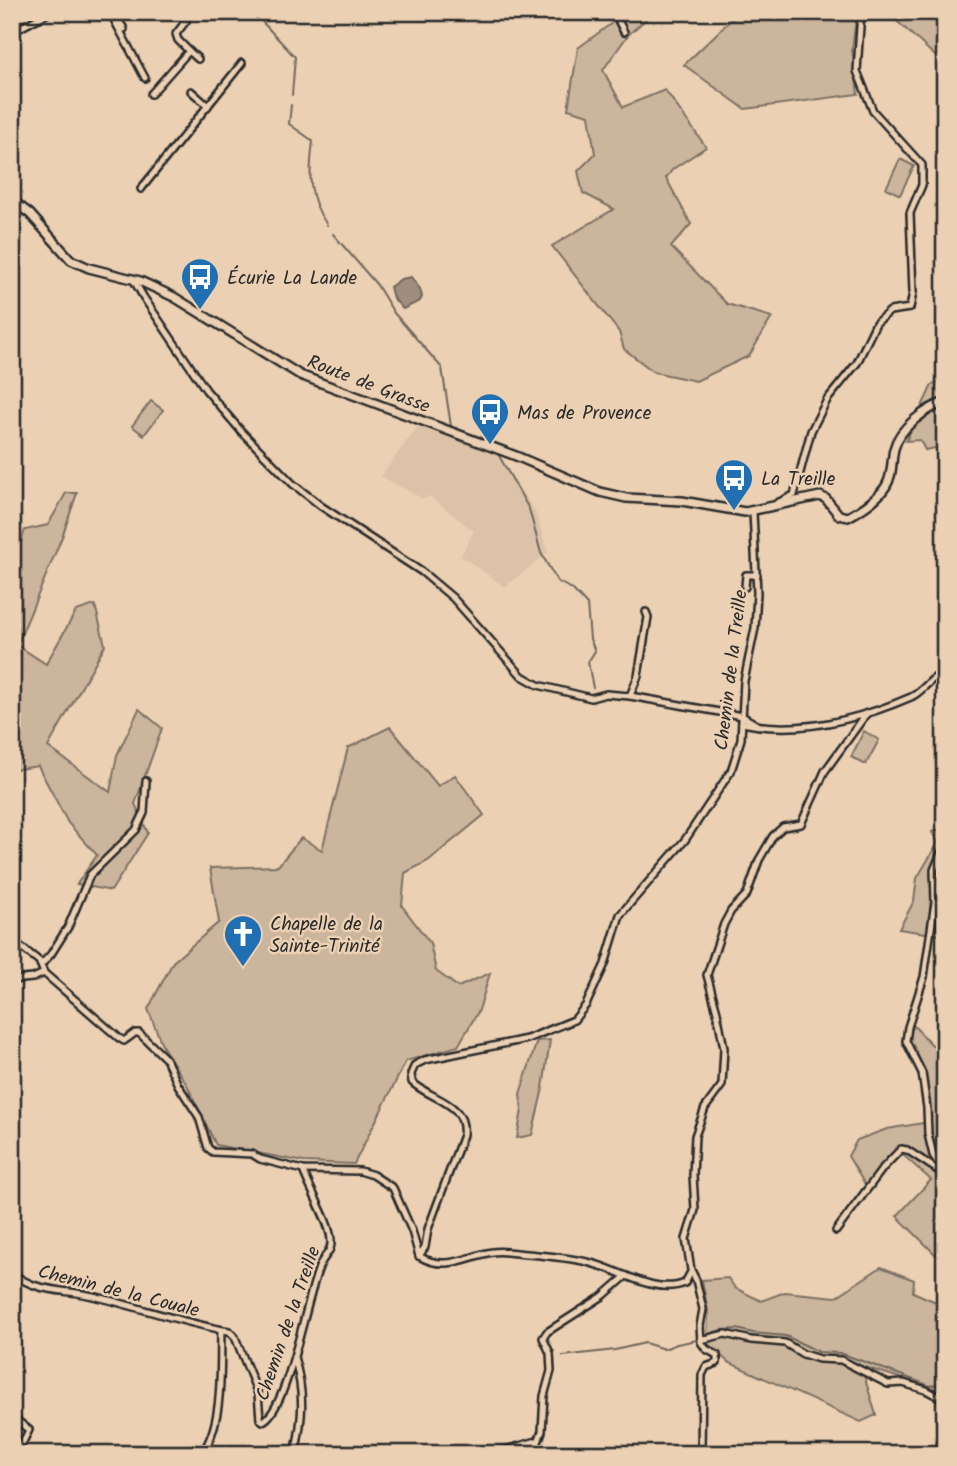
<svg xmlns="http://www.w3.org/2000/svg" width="957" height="1466" font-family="Kalam,sans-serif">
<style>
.built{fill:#dbc2a8}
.green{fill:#ccb59d;stroke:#7c7064;stroke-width:2}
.water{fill:#9f8e7d;stroke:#71665c;stroke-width:2}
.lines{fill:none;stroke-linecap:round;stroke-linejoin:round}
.stream{stroke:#71665c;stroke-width:2}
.minor-casing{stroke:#2b2b2b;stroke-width:10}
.tertiary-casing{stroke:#2b2b2b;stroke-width:12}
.minor{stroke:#ebd0b3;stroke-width:5}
.tertiary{stroke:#ebd0b3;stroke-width:7}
.labels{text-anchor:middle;stroke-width:5;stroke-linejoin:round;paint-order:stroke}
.poi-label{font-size:19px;fill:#2b2b2b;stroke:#ebd0b3;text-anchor:start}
.street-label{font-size:19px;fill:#2b2b2b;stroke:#ebd0b3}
</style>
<rect width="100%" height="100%" fill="#ebd0b3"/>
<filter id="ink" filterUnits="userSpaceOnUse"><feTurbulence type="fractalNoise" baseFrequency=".0143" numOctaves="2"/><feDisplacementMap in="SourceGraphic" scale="14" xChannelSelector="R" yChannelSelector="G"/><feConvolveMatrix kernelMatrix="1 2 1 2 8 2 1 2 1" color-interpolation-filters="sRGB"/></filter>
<g filter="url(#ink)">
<polygon class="built" points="419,425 497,456 535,511 548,552 505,587 461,556 474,531 429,496 423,499 381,476"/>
<g class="green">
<polygon points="613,12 654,12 628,35 603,70 623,107 665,90 706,147 673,169 666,178 691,224 671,247 727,304 772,317 749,356 696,381 654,372 624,349 619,332 552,246 614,209 583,193 578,171 595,154 589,115 568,109 578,48 616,20"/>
<polygon points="739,12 857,12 852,49 858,94 745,109 684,65"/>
<polygon points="887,12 945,12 945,65"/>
<polygon points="900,159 914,166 900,195 886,188"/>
<polygon points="945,379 945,446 925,450 920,440 906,441 932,385"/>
<polygon points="151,401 163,410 144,435 132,426"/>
<polygon points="66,493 77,493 62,537 17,645 46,664 76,611 95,605 105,645 48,747 110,792 117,755 139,709 162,728 135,804 148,833 111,891 77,884 97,855 68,823 38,766 12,770 12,566 25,530 48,525"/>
<polygon points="390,727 438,786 455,775 484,815 428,861 405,873 402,906 430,943 436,971 458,987 490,973 479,1010 458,1046 406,1061 354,1164 304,1162 216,1145 187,1085 163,1047 148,1009 173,962 219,922 210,868 278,866 301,838 322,850 348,748"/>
<polygon points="864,731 879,740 866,764 864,764 851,757"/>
<polygon points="945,827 945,936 899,929 914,901 917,878 938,843 932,832"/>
<polygon points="910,1022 939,1052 945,1053 945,1238 936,1255 897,1216 931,1180 902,1154 867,1188 848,1156 857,1140 887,1129 930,1122 926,1078 908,1036"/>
<polygon points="550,1040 543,1088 532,1135 517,1138 522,1110 520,1094 537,1041"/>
<polygon points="881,1267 914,1280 913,1292 945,1306 945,1384 925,1386 865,1367 863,1372 876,1415 861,1422 728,1362 707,1343 708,1311 702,1280 728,1278 735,1288 761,1301 785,1292 836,1297"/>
</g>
<polygon class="water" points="411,277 420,289 422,297 420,301 403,309 393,298 390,287 401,279"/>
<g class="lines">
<g class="stream">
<polyline points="253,12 295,57 292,95"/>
<path d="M291 105 289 124 313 141C309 174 307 196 327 225"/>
<polyline points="333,234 377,285 394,313 442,368 451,426"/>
<polyline points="498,454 529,509 541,553 557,581 573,590 587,605 590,639 595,651 588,662 593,688"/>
<polyline points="705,1335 721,1330 737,1329 753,1333 786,1336 819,1352 840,1353 925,1384 945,1394"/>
<polyline points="563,1356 615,1350 645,1343 664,1349 677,1344 697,1340"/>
</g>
<defs>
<g id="minor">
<polyline points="110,12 145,78"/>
<polyline points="119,12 118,19 124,29"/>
<polyline points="614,12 624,32"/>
<polyline points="12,32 50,12"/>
<polyline points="189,51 198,59"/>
<polyline points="191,91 208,106"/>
<polyline points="151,94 189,51 178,40 176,34 186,21 180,12"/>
<polyline points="141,189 242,63"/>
<polyline points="133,279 144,298 206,390 241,431 293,484 321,506 422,572 453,598 522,676 538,685 591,698 606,694 630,696 742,716 757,725"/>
<polyline points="777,503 794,495 811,431 827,400 857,363 876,323 890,311 910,308 913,292 910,213 922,185 922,165 873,111 857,71 861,12"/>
<polyline points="745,587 746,575 757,575"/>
<polyline points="630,696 638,676 648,617 646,612"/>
<path d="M742 723C799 735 858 720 911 697 924 691 930 677 945 672"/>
<polyline points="945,844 934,870 935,902 924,977 908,1027 906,1041 922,1073 927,1108 928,1134 933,1155 945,1173"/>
<polyline points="12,940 39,961 44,973 119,1038 124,1041 135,1033 139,1033 166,1059 178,1085 199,1117 208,1148 213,1152 252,1154 260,1159 303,1170 360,1171 373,1175 393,1188 412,1231 419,1256"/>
<polyline points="41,965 51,954 68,927 90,875 136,830 144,813 146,781"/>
<polyline points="12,980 33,978 44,973"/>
<polyline points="836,1231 883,1168 901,1149 907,1150 939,1171"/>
<path d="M419 1256 425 1247 428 1229 463 1135C467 1102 431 1100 412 1082L411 1074 415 1065 425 1060 527 1039 574 1020 586 1005 605 964 620 915 685 840 731 771 741 739 744 681 755 628 757 593 753 512"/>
<path d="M419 1256C451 1276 478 1247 507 1252 533 1255 561 1256 587 1262 617 1268 654 1296 685 1283L691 1272"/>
<path d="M12 1272C34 1293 65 1289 93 1296 139 1307 183 1323 229 1331L235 1337 258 1394 260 1419 263 1421C288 1410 307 1294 320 1265 324 1256 332 1251 331 1241 331 1224 309 1188 303 1170"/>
<polyline points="701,1338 705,1339 725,1334 751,1340 785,1343 803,1354 819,1359 841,1360 888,1384 903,1383 926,1390 945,1400"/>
<path d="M294 1357C305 1393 303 1418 295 1454"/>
<polyline points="17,1454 29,1430 19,1422"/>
<path d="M201 1454C224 1426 220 1366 221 1331"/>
<polyline points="471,1454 505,1450 537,1441"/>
<polyline points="534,1454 542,1431 544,1396 551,1371 550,1353 543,1338 547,1332 603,1296 626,1276"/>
<polyline points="701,1454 702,1375 706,1367 717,1363 717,1355 706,1349 701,1342 700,1326 703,1309 696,1280 691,1270 686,1239 695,1210 693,1175 695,1136 705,1108 722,1085 724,1048 717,1012 707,975 724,924 731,911 747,894 759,860 773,836 783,827 801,824 825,771 867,713"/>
</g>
<path id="tertiary" d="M12 200 30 214 71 260 89 268 140 281 174 297 300 375 516 456 600 492 626 498 682 501 745 512 820 496 826 499 839 515 848 517C861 510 878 499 886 486 893 475 891 462 894 449 899 428 925 409 945 402"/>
</defs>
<use href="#minor" class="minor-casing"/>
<use href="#tertiary" class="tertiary-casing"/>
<use href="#minor" class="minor"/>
<use href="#tertiary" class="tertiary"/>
</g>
</g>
<defs>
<symbol id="bus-pin" viewBox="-11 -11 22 30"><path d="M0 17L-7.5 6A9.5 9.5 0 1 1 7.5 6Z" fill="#1f6fb2" stroke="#ebd0b3"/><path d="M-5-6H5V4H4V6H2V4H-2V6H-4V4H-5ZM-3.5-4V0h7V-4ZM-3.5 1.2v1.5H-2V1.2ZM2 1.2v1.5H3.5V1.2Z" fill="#fff"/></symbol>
<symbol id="church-pin" viewBox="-11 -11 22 30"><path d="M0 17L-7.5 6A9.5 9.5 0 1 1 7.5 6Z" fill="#1f6fb2" stroke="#ebd0b3"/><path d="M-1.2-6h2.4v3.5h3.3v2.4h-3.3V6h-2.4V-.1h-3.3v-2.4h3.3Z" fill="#fff"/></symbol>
</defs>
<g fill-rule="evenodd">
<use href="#bus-pin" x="178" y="255" width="44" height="60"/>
<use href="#bus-pin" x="468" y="390" width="44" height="60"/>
<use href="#bus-pin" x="712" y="456" width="44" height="60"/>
<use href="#church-pin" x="221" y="912" width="44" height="60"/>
</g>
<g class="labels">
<g class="poi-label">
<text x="227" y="284">Écurie La Lande</text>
<text x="517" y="419">Mas de Provence</text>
<text x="761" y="485">La Treille</text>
<text x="270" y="930">Chapelle de la<tspan x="270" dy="22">Sainte-Trinité</tspan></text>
</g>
<g class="street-label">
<text transform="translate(369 383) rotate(21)" y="7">Route de Grasse</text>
<text transform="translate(730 670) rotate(-83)" y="7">Chemin de la Treille</text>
<text transform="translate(119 1290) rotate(14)" y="7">Chemin de la Couale</text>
<text transform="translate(287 1323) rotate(-71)" y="7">Chemin de la Treille</text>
</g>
</g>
<rect width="957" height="1466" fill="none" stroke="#ebd0b3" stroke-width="42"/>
<rect x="21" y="21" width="915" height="1424" fill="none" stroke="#2b2b2b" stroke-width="2.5" filter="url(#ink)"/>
</svg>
